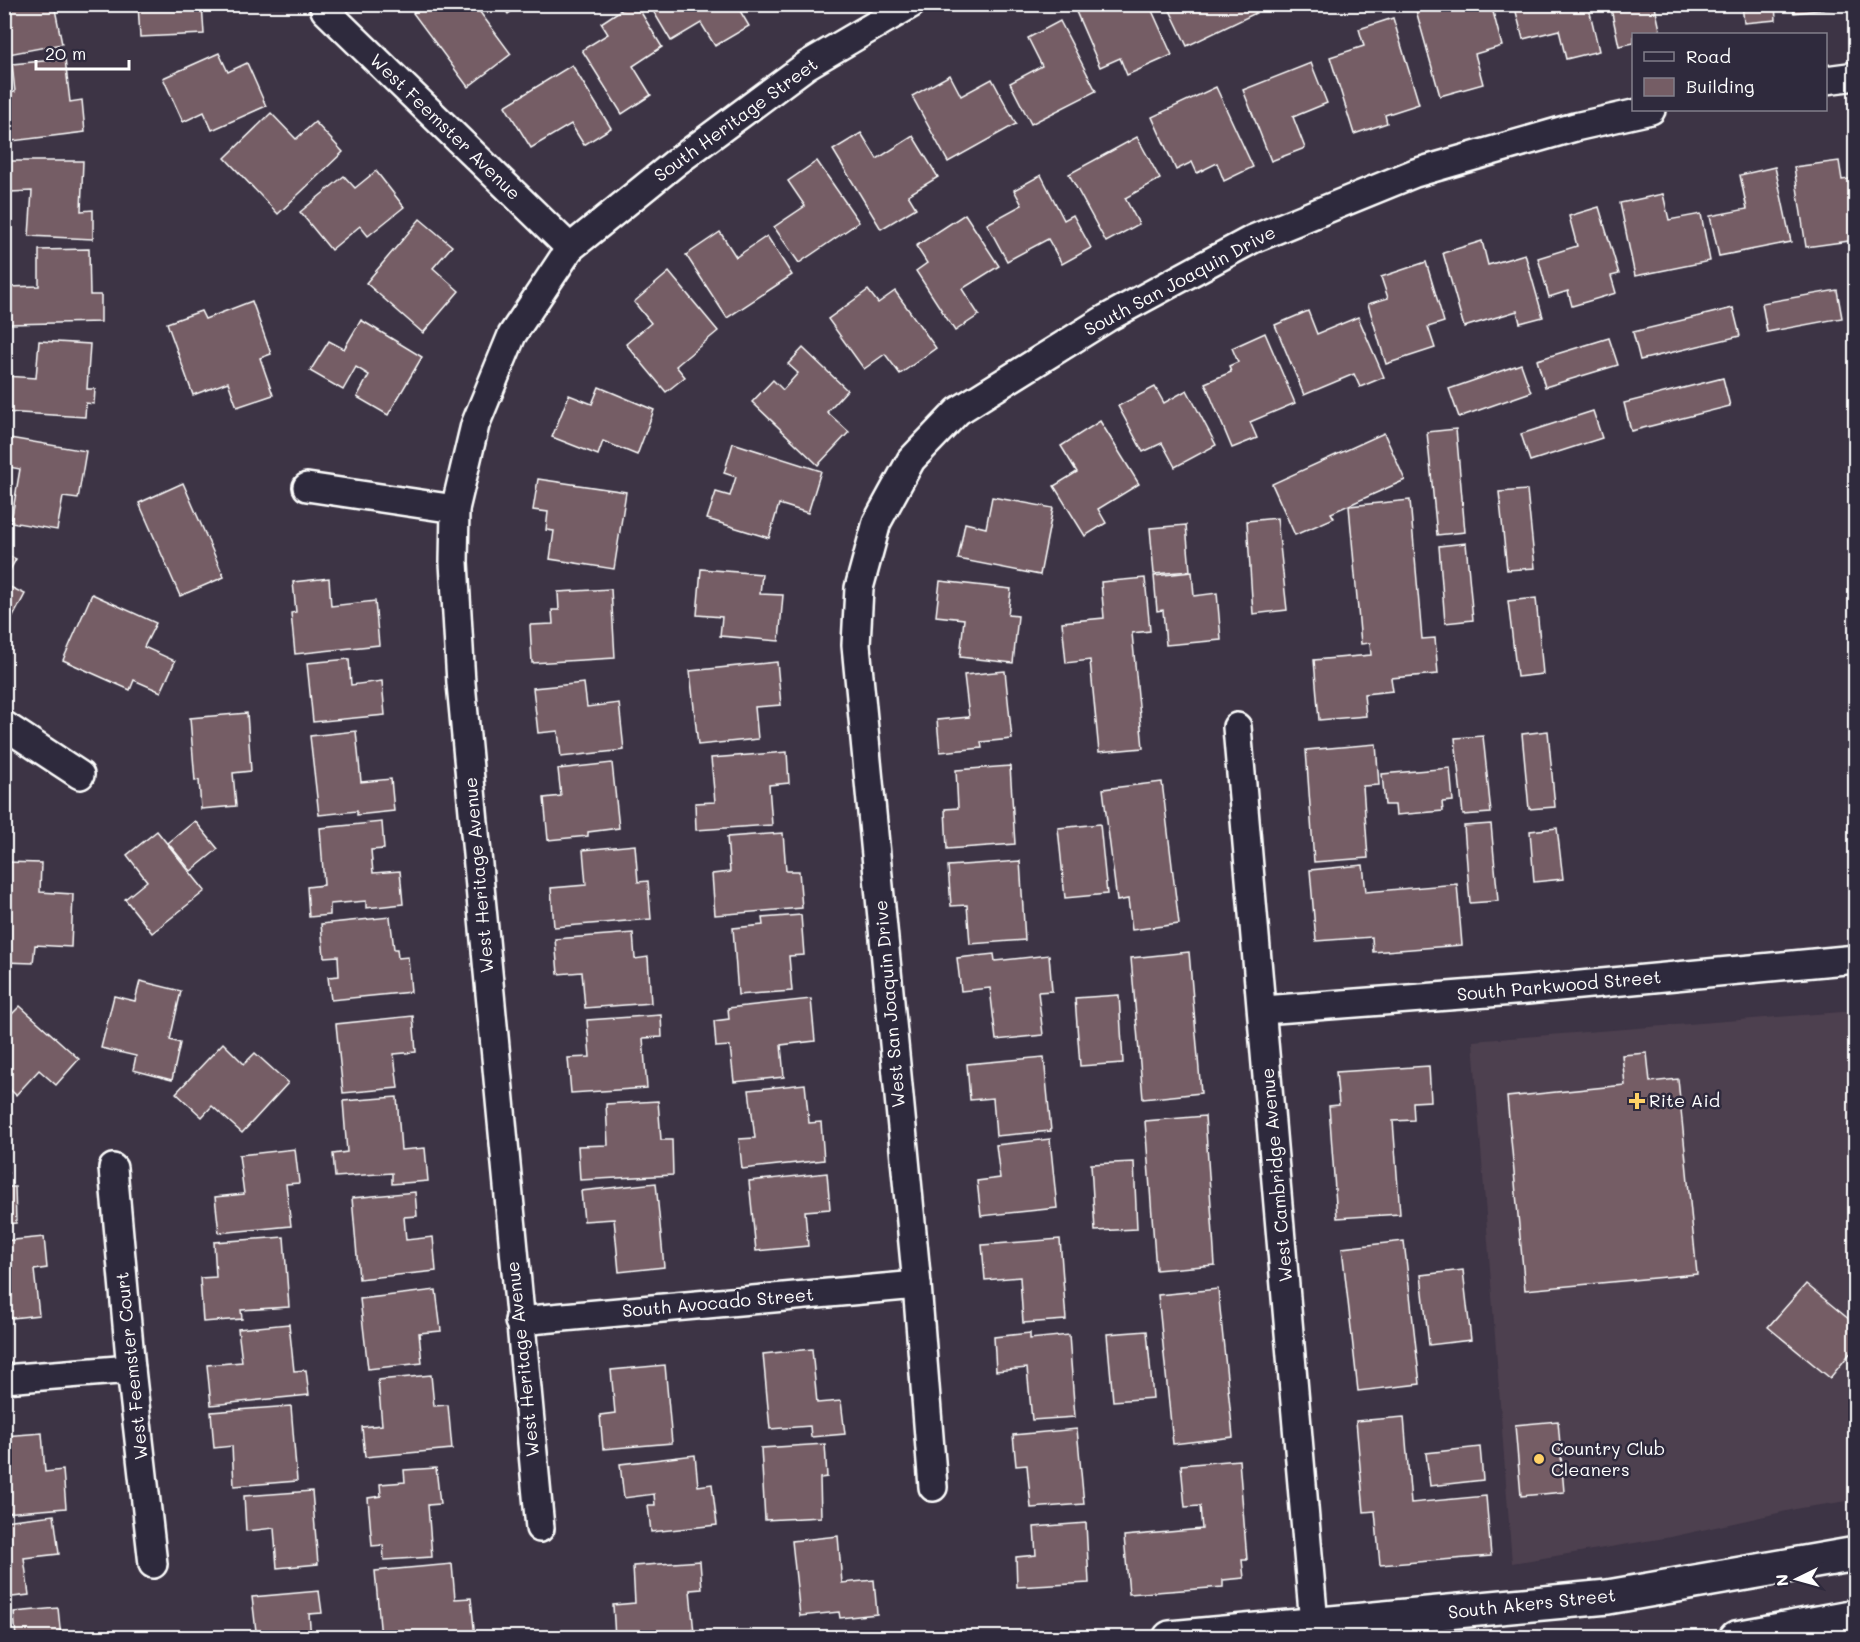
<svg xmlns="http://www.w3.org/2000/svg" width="1860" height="1642" font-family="Mali,sans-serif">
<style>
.built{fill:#4e404f}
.building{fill:#755d65;stroke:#fff;stroke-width:1.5}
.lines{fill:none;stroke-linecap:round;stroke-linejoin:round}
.street-casing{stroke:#fff;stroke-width:32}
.secondary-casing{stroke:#fff;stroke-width:38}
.street{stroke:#2f2a3d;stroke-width:27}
.secondary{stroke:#2f2a3d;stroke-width:33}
.poi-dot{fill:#ffd166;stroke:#2f2a3d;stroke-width:2}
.labels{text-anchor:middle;stroke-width:5;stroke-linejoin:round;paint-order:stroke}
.street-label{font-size:18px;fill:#fff;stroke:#2f2a3d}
.poi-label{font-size:18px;fill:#fff;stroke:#2f2a3d;text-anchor:start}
</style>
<rect width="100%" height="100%" fill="#3d3445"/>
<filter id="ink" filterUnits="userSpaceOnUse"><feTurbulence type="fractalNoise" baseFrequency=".0167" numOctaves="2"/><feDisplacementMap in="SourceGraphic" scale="12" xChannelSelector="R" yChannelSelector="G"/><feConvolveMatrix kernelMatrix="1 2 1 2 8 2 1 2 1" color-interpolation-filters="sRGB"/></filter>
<g filter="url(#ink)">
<polygon class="built" points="1855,1011 1855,1500 1800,1508 1671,1537 1512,1563 1473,1041"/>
<g class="building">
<polygon points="4,4 54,4 62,44 9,54 4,31"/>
<polygon points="138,4 202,4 204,34 140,37"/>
<polygon points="425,4 474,4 511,54 468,87 413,13"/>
<polygon points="501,4 521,4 508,14"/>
<polygon points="630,4 636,4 662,47 633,66 651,95 622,114 582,50 608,34 601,23"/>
<polygon points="649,4 736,4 749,26 715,46 701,23 671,41"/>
<polygon points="1080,4 1113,4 1115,10 1127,4 1149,4 1172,55 1127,75 1120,58 1100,67 1074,7"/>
<polygon points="1167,4 1252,4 1256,13 1187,46"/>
<polygon points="1263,4 1278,4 1264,9"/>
<polygon points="1423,4 1453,4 1455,10 1472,4 1491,4 1502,46 1475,54 1483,84 1440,96 1415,7"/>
<polygon points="1514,4 1588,4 1599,51 1566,59 1559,30 1523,39"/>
<polygon points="1610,4 1667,4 1655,7 1661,34 1634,34 1634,43 1619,46"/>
<polygon points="1742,4 1775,4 1776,20 1744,23"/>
<polygon points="1793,4 1836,4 1836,8 1794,13"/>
<polygon points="1393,18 1419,104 1385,115 1387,123 1354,134 1330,57 1364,46 1359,29"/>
<polygon points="1060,21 1096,91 1031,124 1010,83 1042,66 1028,38"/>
<polygon points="219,53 228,72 247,63 266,106 212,130 204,112 183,122 163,78"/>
<polygon points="65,59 70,102 82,100 85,132 4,142 4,94 15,92 12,64"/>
<polygon points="1311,63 1327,103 1293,117 1305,148 1271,161 1243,90"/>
<polygon points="572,65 611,128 584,145 571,124 531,148 505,106"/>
<polygon points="950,75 961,96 992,79 1016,124 948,162 912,96"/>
<polygon points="1216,87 1253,167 1224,181 1217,163 1197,173 1192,162 1176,170 1152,117"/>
<polygon points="271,113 296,139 315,122 343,152 278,214 225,158"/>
<polygon points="861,133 877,159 913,136 938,177 908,195 916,208 881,229 833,150"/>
<polygon points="1137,137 1160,179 1125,198 1139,224 1106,242 1069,174"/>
<polygon points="9,161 83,161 81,211 93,210 93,239 29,236 32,191 10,192"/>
<polygon points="817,161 859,222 799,263 774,227 805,206 788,181"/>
<polygon points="1839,161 1842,180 1856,178 1856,240 1806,247 1794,167"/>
<polygon points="1775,167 1791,242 1719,256 1710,216 1747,209 1740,175"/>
<polygon points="376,171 404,207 368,236 360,226 331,250 300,212 344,176 355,188"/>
<polygon points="1041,175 1064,220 1073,215 1091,248 1062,264 1048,239 1007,261 987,224 1022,205 1014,190"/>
<polygon points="1663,194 1669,220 1701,214 1710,261 1635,276 1620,203"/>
<polygon points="1599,207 1619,274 1611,276 1616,293 1572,306 1568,291 1549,297 1538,258 1577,246 1569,216"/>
<polygon points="965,214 999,266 962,289 979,315 955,331 916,271 927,263 916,246"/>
<polygon points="420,219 452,246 433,268 459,291 423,333 366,283"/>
<polygon points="720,232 736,257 767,236 792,275 727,318 686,255"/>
<polygon points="1482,241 1488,265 1525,254 1543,317 1520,323 1517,311 1464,327 1443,253"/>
<polygon points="89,249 90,295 101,295 101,322 9,324 8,287 39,286 39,250"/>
<polygon points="1426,262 1444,322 1428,327 1435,348 1386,364 1368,304 1388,298 1381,277"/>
<polygon points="669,272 718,331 676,366 685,377 666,392 626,344 651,323 634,302"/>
<polygon points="868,290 878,303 895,291 936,348 900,374 885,354 864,369 828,319"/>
<polygon points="1837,290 1842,318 1767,332 1762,303"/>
<polygon points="252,301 271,354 260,358 273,395 237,407 228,382 193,395 167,323 201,311 205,319"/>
<polygon points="1733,308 1740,336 1640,360 1633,332"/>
<polygon points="1308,311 1317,334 1358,317 1384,377 1360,387 1354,374 1304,395 1275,325"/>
<polygon points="361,320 422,357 388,415 357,397 369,375 356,367 343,390 310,371 329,341 344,349"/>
<polygon points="1265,333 1295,403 1250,422 1257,438 1232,448 1205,383 1231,372 1229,366 1238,362 1232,348"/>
<polygon points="1609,338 1618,365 1545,387 1537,360"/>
<polygon points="39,341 90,344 87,389 95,389 94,404 86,403 85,417 4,412 4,376 36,378"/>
<polygon points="803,348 847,390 827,412 849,432 818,465 752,402 773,380 783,390 798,373 788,364"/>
<polygon points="1521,364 1531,392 1459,417 1449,389"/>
<polygon points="1723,378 1730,406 1631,431 1624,403"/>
<polygon points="599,387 654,410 637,455 603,441 598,455 552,437 569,395 592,404"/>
<polygon points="1155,387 1164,403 1187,390 1216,445 1175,467 1162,443 1143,452 1118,406"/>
<polygon points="1593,411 1602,438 1530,461 1521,434"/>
<polygon points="1100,421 1139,484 1098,509 1106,523 1085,536 1054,486 1077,472 1061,446"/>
<polygon points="1456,429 1465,532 1437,535 1427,432"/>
<polygon points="1384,433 1405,480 1331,513 1334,518 1295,535 1272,484"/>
<polygon points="4,437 86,451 78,499 63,497 57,530 11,522 20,469 4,466"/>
<polygon points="733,443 821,471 808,513 779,504 769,538 707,519 716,492 730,496 736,477 724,473"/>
<polygon points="538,479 626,492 614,569 550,559 554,531 546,530 548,512 533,510"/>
<polygon points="183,483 224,577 180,596 139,503"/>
<polygon points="1527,490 1535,568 1507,570 1499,492"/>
<polygon points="992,497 1053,508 1040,575 958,559 965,523 986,528"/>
<polygon points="1410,500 1422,639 1435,638 1438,674 1391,678 1393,691 1364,694 1366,716 1319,720 1314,660 1371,655 1370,643 1361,644 1349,506"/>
<polygon points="1277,518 1287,610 1253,614 1247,521"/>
<polygon points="1186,525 1190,571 1154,574 1150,528"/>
<polygon points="1466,543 1473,620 1445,623 1439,546"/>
<polygon points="4,553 16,559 4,581"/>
<polygon points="701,569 762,574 760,594 783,595 779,641 720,636 722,617 697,615"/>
<polygon points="1192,572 1194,596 1217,593 1221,640 1166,645 1163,610 1157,611 1154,576"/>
<polygon points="329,578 331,606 375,601 379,645 295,654 291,613 296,612 293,582"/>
<polygon points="1145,578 1150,631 1132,633 1143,748 1099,752 1090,660 1066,663 1062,622 1104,618 1101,582"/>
<polygon points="940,581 1011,589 1008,615 1018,616 1013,663 960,657 964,619 936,616"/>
<polygon points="4,584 25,594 4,634"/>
<polygon points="611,589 615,658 532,663 530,625 553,624 552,610 559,610 558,592"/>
<polygon points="92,594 156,623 144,647 175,661 161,692 134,680 130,690 63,660"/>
<polygon points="1536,598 1543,674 1517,677 1508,601"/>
<polygon points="349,659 351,685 382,681 385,715 313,722 307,663"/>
<polygon points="777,662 781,705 755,707 758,739 698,745 690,671"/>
<polygon points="1005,671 1012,739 981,742 982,748 940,752 937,720 969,717 964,675"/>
<polygon points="584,683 587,707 619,703 624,750 561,757 558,731 538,733 533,688"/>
<polygon points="247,713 251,771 233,773 236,806 201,809 199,780 195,781 190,718"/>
<polygon points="356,731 361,782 391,779 394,811 357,815 357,811 319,815 310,736"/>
<polygon points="1548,731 1555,807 1529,809 1522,734"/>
<polygon points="1483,736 1491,813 1463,815 1455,738"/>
<polygon points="1376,744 1379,785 1363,786 1368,858 1314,862 1306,750"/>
<polygon points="787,752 789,783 769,785 772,825 696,830 695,803 715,802 711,758"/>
<polygon points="612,763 619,828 588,832 588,836 548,840 544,798 561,796 558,769"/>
<polygon points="1010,766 1015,844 947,849 945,809 958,808 956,770"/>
<polygon points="1450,768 1453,801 1442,802 1443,811 1396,815 1395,805 1385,805 1382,774"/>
<polygon points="1162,782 1179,924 1132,930 1128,899 1117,901 1103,789"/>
<polygon points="195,821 218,849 191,871 168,843"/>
<polygon points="382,822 384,849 371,850 373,873 400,871 403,904 366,908 366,901 330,904 330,915 309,917 307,887 324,885 320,828"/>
<polygon points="1100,824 1107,894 1065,898 1058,828"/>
<polygon points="1491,824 1498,901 1470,903 1464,826"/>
<polygon points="1557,828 1563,879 1534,882 1530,831"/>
<polygon points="157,831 205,891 152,933 125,899 147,881 127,855"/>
<polygon points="783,833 786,871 799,871 802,908 715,915 712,874 730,872 727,837"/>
<polygon points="635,845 638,882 648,881 651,919 554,927 551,888 586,885 583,850"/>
<polygon points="1020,861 1025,940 970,944 967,905 951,906 948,866"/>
<polygon points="4,862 41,863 40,892 73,894 71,947 35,945 33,963 4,962"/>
<polygon points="1363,865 1366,892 1457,884 1462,945 1373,952 1372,937 1316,941 1310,870"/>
<polygon points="801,915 804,955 789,956 792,991 738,995 733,928 763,925 762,918"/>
<polygon points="390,917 394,949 397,949 398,958 408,957 411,992 331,1000 328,977 339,976 338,956 324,957 321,924"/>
<polygon points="633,933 635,959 648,957 651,1003 585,1008 582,972 558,974 555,939"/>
<polygon points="1189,952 1201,1093 1143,1099 1131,958"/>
<polygon points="994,954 995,961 1049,955 1052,991 1038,992 1043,1035 996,1040 990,988 961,991 957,958"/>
<polygon points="140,981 181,991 170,1040 180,1043 172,1080 133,1070 136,1056 101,1048 114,996 135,1001"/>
<polygon points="1119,995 1123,1063 1080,1066 1075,998"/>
<polygon points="811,999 815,1041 781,1045 784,1077 734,1082 730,1046 716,1047 714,1021 729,1019 728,1008"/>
<polygon points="20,1006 79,1059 56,1085 39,1070 16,1095 4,1084 4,1022"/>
<polygon points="661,1015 662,1037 643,1038 647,1088 571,1093 568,1058 590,1057 587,1020"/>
<polygon points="413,1016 416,1052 394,1054 398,1088 343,1093 336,1024"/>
<polygon points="223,1043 244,1064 255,1053 288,1083 242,1133 212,1106 202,1117 176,1093"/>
<polygon points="1647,1053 1650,1082 1678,1079 1697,1274 1525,1290 1507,1097 1625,1085 1622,1055"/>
<polygon points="1044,1057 1051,1131 996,1136 993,1098 970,1100 967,1064"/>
<polygon points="1429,1066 1431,1101 1413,1102 1414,1120 1393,1121 1400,1214 1337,1218 1329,1106 1339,1105 1336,1072"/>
<polygon points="805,1084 809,1123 821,1122 824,1160 742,1169 739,1139 755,1138 749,1090"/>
<polygon points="397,1097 401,1150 425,1148 428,1181 392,1184 392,1173 335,1177 333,1154 347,1152 343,1101"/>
<polygon points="658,1101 661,1140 672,1140 673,1175 580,1180 578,1146 608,1145 606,1104"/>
<polygon points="1205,1116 1215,1265 1156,1270 1145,1121"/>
<polygon points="1050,1139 1057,1208 981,1216 977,1181 1000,1178 996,1145"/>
<polygon points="295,1149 299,1183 286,1184 291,1226 219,1233 215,1197 244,1194 239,1155"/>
<polygon points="1134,1162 1137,1229 1095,1231 1091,1164"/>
<polygon points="4,1173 8,1173 8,1187 15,1187 16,1223 4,1224"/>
<polygon points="827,1173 830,1209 805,1211 808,1246 756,1251 749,1181"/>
<polygon points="656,1183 664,1267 619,1272 614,1219 584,1221 581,1191"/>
<polygon points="415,1192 417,1216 404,1217 406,1240 433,1237 436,1271 359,1279 352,1198"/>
<polygon points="44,1237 47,1268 34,1270 39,1315 4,1319 4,1241"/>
<polygon points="284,1237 289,1307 241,1310 242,1319 203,1322 200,1278 216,1277 214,1242"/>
<polygon points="1060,1239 1066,1320 1023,1323 1020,1277 985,1280 982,1245"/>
<polygon points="1404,1241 1420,1384 1358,1391 1342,1248"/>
<polygon points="1463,1270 1471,1340 1429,1345 1421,1275"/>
<polygon points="1806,1284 1856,1325 1856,1346 1830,1378 1768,1327"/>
<polygon points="1218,1289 1233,1437 1173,1444 1158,1295"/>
<polygon points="436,1290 441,1331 419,1333 422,1363 368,1369 360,1299"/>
<polygon points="289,1324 294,1371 306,1370 309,1395 211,1405 207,1365 242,1362 238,1329"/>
<polygon points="1147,1331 1153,1398 1113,1401 1107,1334"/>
<polygon points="1030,1333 1030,1339 1069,1335 1075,1417 1032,1420 1027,1368 996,1371 994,1337"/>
<polygon points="812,1349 817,1403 841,1401 845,1434 811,1437 810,1426 770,1429 763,1354"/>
<polygon points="665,1365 672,1443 603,1449 600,1415 615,1413 611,1370"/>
<polygon points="431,1375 434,1406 448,1405 452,1449 365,1457 362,1427 382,1425 378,1380"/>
<polygon points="291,1406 297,1481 234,1486 232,1446 214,1448 211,1412"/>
<polygon points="1404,1417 1411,1503 1486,1496 1491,1556 1380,1565 1375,1511 1364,1512 1356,1421"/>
<polygon points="1558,1421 1564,1492 1521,1496 1515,1425"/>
<polygon points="1077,1429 1084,1504 1031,1508 1027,1465 1016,1466 1013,1435"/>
<polygon points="42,1433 45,1472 63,1470 66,1508 4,1513 4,1436"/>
<polygon points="825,1444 827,1477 820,1478 821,1517 765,1520 761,1448"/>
<polygon points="1480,1447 1483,1480 1430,1486 1426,1453"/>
<polygon points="695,1455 698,1486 712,1484 717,1525 651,1532 648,1505 655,1505 654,1494 624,1498 620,1464"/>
<polygon points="1239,1460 1247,1560 1242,1560 1244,1578 1223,1580 1223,1587 1129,1594 1124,1536 1202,1529 1200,1506 1185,1507 1181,1465"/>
<polygon points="436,1468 440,1504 428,1505 432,1557 384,1560 383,1545 372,1546 368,1498 381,1496 380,1484 405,1482 404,1470"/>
<polygon points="312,1491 318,1564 277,1568 274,1528 246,1531 244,1496"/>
<polygon points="54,1515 59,1554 24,1558 29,1595 4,1598 4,1521"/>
<polygon points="1086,1523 1089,1583 1017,1587 1016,1557 1036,1555 1034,1527"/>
<polygon points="838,1536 842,1583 874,1580 877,1614 840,1618 839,1612 800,1616 792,1541"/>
<polygon points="700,1561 702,1589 690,1590 694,1634 615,1638 613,1605 635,1603 633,1566"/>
<polygon points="452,1564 455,1599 471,1598 475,1638 381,1638 375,1571"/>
<polygon points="319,1591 322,1613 309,1614 311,1638 234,1638 234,1634 256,1631 252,1597"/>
<polygon points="58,1608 61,1638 16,1638 14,1612"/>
</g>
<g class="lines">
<defs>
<g id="street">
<polyline points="323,4 325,10 570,248"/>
<polyline points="1826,80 1856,76"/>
<polyline points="307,487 455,509"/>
<polyline points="4,725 80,775"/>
<polyline points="1237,727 1314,1624"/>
<polyline points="1263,1010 1527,990 1856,959"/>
<polyline points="113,1168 131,1369 153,1564"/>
<polyline points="519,1321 917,1285"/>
<polyline points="4,1379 131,1369"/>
<polyline points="933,1487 917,1285 856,645 859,588 877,522 911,460 958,411 1107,318 1253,239 1415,173 1575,127 1651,110"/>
<polyline points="540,1528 461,683 454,562 455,509 475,425 512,335 570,248 675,163 807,65 911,4"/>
</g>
<g id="secondary">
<polyline points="1170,1638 1608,1597 1856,1554"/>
<polyline points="1736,1638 1856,1616"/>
</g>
</defs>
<use href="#street" class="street-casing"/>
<use href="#secondary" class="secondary-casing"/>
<use href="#street" class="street"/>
<use href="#secondary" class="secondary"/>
</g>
</g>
<g class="poi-dot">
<path d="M1634 1092h6v6h6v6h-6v6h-6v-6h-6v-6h6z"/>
<circle cx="1539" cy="1459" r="6"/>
</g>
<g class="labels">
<g class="street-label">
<text transform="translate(736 120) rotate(-36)" y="6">South Heritage Street</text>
<text transform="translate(445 127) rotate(44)" y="6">West Feemster Avenue</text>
<text transform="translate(1180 281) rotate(-28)" y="6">South San Joaquin Drive</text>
<text transform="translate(479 875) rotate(-95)" y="6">West Heritage Avenue</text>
<text transform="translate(1559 986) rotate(-5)" y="6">South Parkwood Street</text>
<text transform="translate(890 1004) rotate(-95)" y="6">West San Joaquin Drive</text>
<text transform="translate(1277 1175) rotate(-95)" y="6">West Cambridge Avenue</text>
<text transform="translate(718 1303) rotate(-5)" y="6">South Avocado Street</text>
<text transform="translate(523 1359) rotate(-96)" y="6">West Heritage Avenue</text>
<text transform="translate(132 1366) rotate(-96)" y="6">West Feemster Court</text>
<text transform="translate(1532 1604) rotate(-6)" y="6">South Akers Street</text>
</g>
<g class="poi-label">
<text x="1649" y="1107">Rite Aid</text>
<text x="1551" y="1455">Country Club<tspan x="1551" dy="21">Cleaners</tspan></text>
</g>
</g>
<rect width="1860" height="1642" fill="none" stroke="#2f2a3d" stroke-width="24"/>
<rect x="12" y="12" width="1836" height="1618" fill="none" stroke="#fff" stroke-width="2" filter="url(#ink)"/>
<rect x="1632" y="33" width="195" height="78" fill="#2f2a3d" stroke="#827f8b" stroke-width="1.5"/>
<rect x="1644" y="52" width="30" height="9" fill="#2f2a3d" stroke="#827f8b" stroke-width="1.5"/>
<text x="1686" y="63" font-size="18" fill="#ffffff">Road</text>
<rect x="1644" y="78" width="30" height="18" fill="#755d65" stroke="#827f8b" stroke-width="1.5"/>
<text x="1686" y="93" font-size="18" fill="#ffffff">Building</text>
<g transform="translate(1797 1579) rotate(265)" stroke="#2f2a3d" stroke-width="4.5" paint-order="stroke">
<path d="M0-4.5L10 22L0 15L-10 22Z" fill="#ffffff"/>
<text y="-9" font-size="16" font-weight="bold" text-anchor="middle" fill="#ffffff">N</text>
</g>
<path d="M36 60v9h93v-9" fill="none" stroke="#ffffff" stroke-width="3"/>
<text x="45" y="60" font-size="18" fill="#ffffff" stroke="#2f2a3d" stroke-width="4.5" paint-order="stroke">20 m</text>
</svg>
